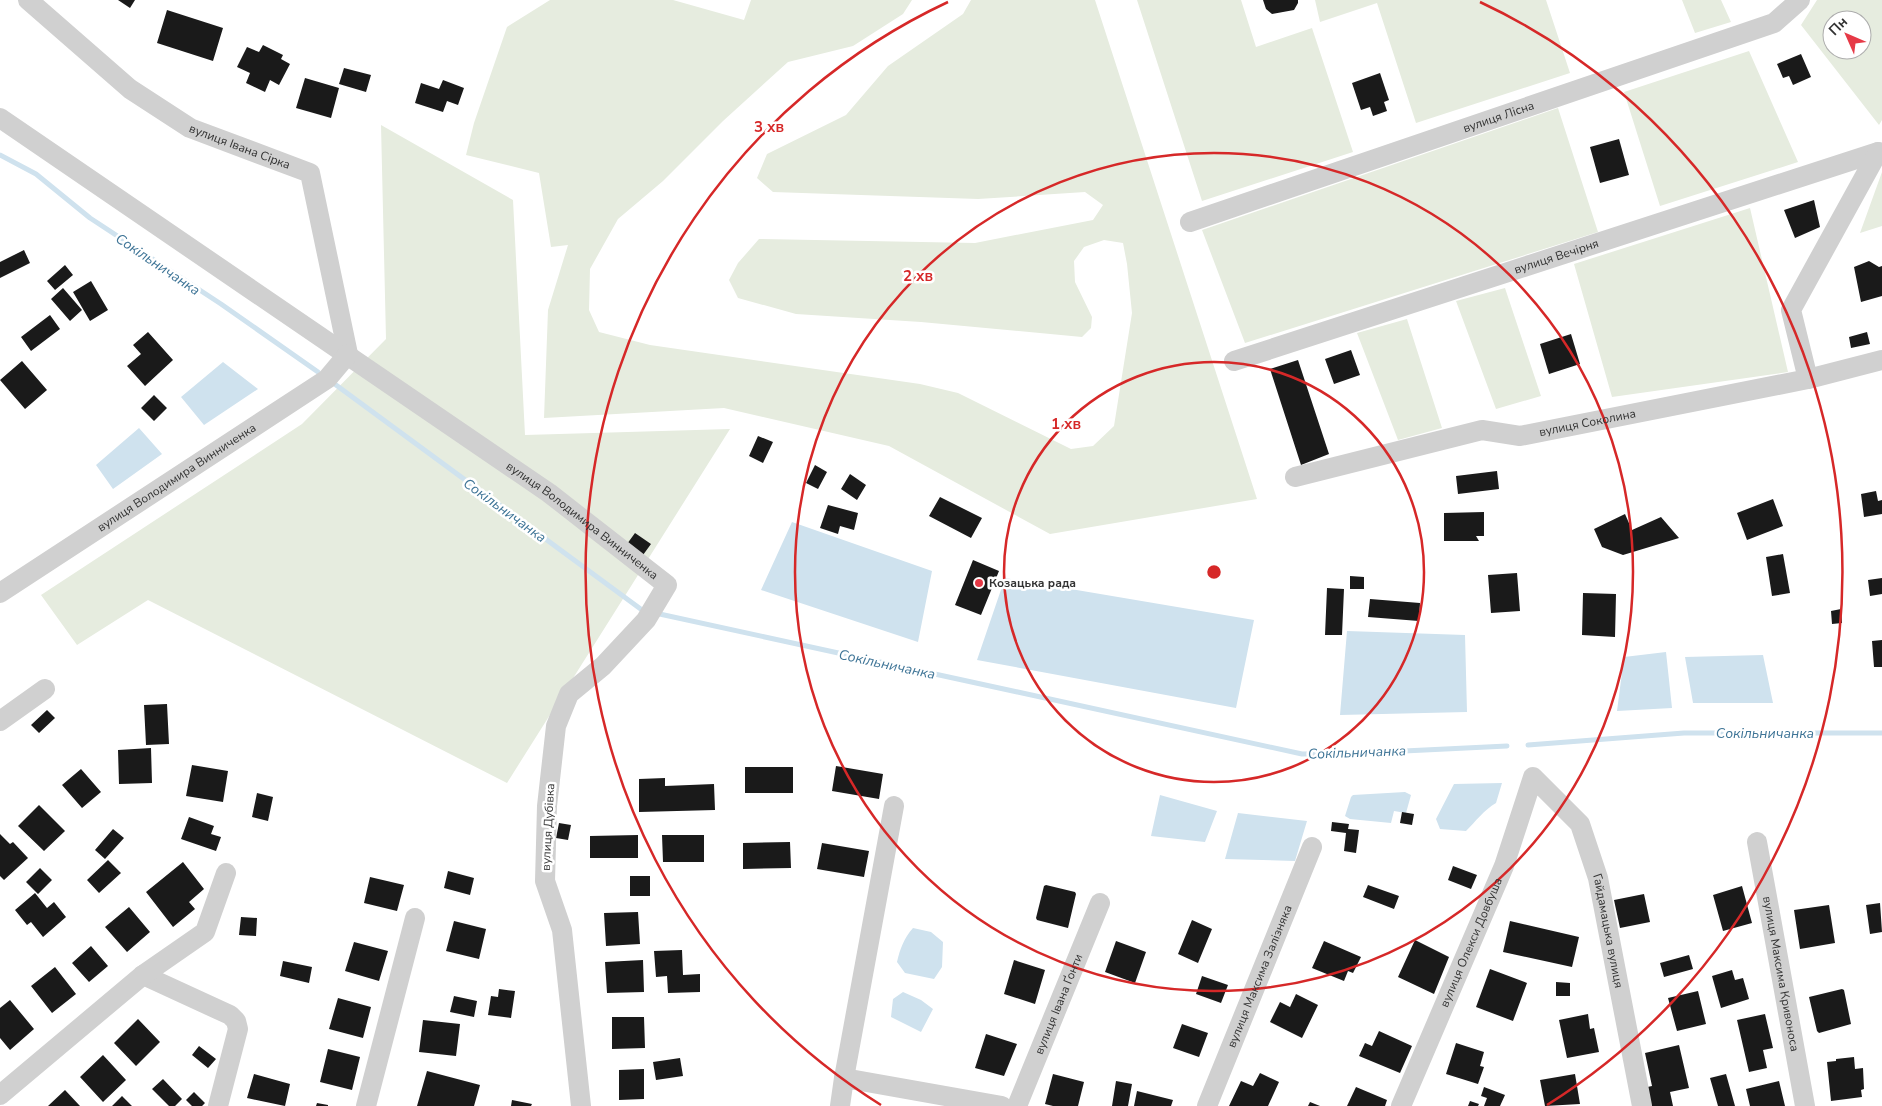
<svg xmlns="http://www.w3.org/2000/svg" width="1882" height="1106" font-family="'Nunito Sans',sans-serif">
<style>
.green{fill:#e6ecdf;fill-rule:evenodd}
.water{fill:#cfe2ee}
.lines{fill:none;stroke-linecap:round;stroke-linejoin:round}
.stream{stroke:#cfe2ee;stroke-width:5}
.building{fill:#1a1a1a}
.street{stroke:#d0d0d0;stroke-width:20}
.ring{fill:none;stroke:#d62828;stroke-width:2.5}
.poi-dot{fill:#e63946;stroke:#fff;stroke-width:2}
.labels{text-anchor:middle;stroke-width:5;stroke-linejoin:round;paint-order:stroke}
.street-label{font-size:12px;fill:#333;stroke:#fff}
.poi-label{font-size:12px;font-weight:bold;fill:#333;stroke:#fff;text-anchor:start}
.water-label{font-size:14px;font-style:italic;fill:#3f7597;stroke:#fff}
.centre{fill:#d62828;stroke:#fff;stroke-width:2.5}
.ring-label{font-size:15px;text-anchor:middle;font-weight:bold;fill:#d62828;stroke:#fff;stroke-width:5;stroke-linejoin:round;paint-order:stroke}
</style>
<rect width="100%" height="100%" fill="#fff"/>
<!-- green -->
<path class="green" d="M550 0H673L744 20 751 0H912L903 14 853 46 788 62 723 121 663 181 618 219 590 269 589 310 599 332 650 345 920 384 958 393 1071 449 1093 446 1114 426 1132 313 1127 264 1123 243 1104 240 1084 247 1074 261 1075 282 1092 317 1091 328 1082 337 921 322 796 314 738 298 729 280 738 263 759 239 975 243 1093 220 1103 205 1085 192 978 199 773 192 757 178 767 154 846 115 888 66 963 14 971 0H1095L1257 499 1050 534 889 446 724 408 544 418 548 310 568 245 551 247 539 173 466 155 474 123 507 27Z
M1137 0H1241L1256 47 1312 28 1353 152 1202 201Z
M1315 0H1546L1570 73 1416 123 1377 3 1320 22Z
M1682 0H1721L1731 22 1695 33Z
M1817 0H1882V120L1879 125 1801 25ZM1832 20H1862V50H1832Z
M1749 51 1798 162 1660 206 1624 92Z
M1558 108 1598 232 1245 343 1202 230Z
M381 125 513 200 525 435 730 429 507 783 148 600 77 645 41 595 302 424 386 339Z
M1882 172V226L1860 233Z
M1750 208 1788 372 1612 397 1574 264Z
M1505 288 1541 396 1496 409 1456 301Z
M1407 319 1442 428 1398 440 1357 333Z"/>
<!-- water -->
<path class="water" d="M223 362 258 389 204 425 181 397Z
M139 428 162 454 113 489 96 465Z
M792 522 932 571 918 642 761 590Z
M1005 578 1254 620 1236 708 977 660Z
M1347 631 1465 635 1467 712 1340 715Z
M1666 652 1672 708 1617 711 1624 657Z
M1763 655 1773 703H1693L1685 657Z
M1502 783 1496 803C1484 810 1476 821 1466 831L1440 829 1436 819 1454 784Z
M1405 792 1411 795 1406 813 1394 811 1391 823 1350 819 1345 816 1351 797 1353 795Z
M1160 795 1217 811 1205 842 1151 836Z
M1238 813 1307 821 1295 861 1225 859Z
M913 928 931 932 943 942 942 967 934 979 905 973 897 962C900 949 904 938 913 928Z
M903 992 921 1000 933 1009 921 1032 891 1017 893 999Z"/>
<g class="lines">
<!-- stream -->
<path class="stream" d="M0 155 36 174 90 218 221 304 318 372
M336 385 642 610 647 611
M655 613 1302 754 1363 753 1507 746
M1528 745 1684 733H1882"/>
</g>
<!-- building -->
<path class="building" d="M118 0H135L130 8Z
M1263 0H1298V3L1294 10 1272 14 1266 9Z
M167 10 223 28 213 61 157 43Z
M263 45 283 55 281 59 290 64 279 85 270 80 265 92 246 83 250 73 237 67 247 47 259 52Z
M1801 54 1811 77 1793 85 1789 76 1783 78 1777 64Z
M344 68 371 75 366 92 339 84Z
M1380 73 1389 100 1384 102 1387 111 1373 116 1370 107 1361 110 1352 83Z
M305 78 339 88 331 118 296 108Z
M443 80 464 88 458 105 447 101 443 112 415 103 421 83 439 89Z
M1619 139 1629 175 1600 183 1590 147Z
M1814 200 1820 227 1795 238 1784 210Z
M24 250 30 263 0 278V262Z
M1869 261 1879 267 1882 266V296L1861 302 1854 267Z
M65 265 73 275 55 290 47 281Z
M91 281 108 310 90 321 73 292Z
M63 288 82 310 70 321 51 299Z
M50 315 60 329 31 351 21 337Z
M148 332 173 360 145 386 127 366 141 354 133 345Z
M1867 332 1870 344 1851 348 1849 337Z
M1571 334 1580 364 1549 374 1540 344Z
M1351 350 1360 375 1334 384 1325 359Z
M1298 360 1329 454 1301 465 1270 369Z
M22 361 47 390 25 409 0 380Z
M154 395 167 408 154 421 141 408Z
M758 436 773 442 763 463 749 456Z
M815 465 827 472 818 489 806 483Z
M1497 471 1499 489 1458 494 1456 476Z
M850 474 866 485 857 500 841 489Z
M1876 491 1878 501 1882 500V514L1864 517 1861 494Z
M940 497 982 518 971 538 929 516Z
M1773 499 1783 526 1747 540 1737 513Z
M828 505 858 513 854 530 840 526 838 534 820 528Z
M1484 512V536H1476L1479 541H1444V513Z
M1625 514 1632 530 1661 517 1679 538 1623 555 1602 547 1594 529Z
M635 533 651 544 643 555 627 544Z
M1783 554 1790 593 1772 596 1766 557Z
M973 560 999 571 981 615 955 605Z
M1517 573 1520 611 1491 613 1488 575Z
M1350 576 1364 577V589H1350Z
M1882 578V594L1870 596 1868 580Z
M1327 588 1344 589 1342 635H1325Z
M1583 593 1616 594 1615 637 1582 635Z
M1370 599 1420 603 1419 621 1368 617Z
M1841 609 1842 623 1832 624 1831 611Z
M1882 640V667H1874L1872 641Z
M167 704 169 744 146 745 144 705Z
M47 710 55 718 39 733 31 725Z
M151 748 152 783 119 784 118 750Z
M192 765 228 771 223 802 186 796Z
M836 766 883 774 879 799 832 791Z
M745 767H793V793H745Z
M81 769 101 792 82 808 62 785Z
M665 778V786L714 784 715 810 639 812V779Z
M257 793 273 797 268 821 252 817Z
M39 805 65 831 44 851 18 826Z
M1402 812 1414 814 1412 825 1400 823Z
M189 817 214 826 211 834 221 837 216 851 181 839Z
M1332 822 1349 824 1348 829 1359 830 1356 853 1344 851 1346 833 1331 831Z
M559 823 571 825 568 840 556 838Z
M113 829 124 838 105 859 95 850Z
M0 834 10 844 13 842 28 858 4 880 0 876Z
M638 835V858H590V836Z
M662 835H704V862H663Z
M790 842 791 868 743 869V843Z
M822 843 869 851 864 877 817 869Z
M108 860 121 873 99 893 87 880Z
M183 862 204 889 189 902 195 909 173 927 146 892Z
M1453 866 1477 875 1471 889 1448 880Z
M40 868 52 880 38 894 26 882Z
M448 871 474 878 470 895 444 888Z
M630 876H650V896H630Z
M370 877 404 885 397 911 364 903Z
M1046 885 1075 892 1076 894 1068 928 1037 920 1036 918 1044 886Z
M1368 885 1399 896 1394 909 1363 897Z
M1742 886 1752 923 1723 931 1713 895Z
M35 893 47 908 54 902 66 917 43 937 31 922 27 925 15 910Z
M1644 894 1650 922 1620 928 1614 900Z
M1880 903 1882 932 1870 934 1866 905Z
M1829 905 1835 943 1800 949 1794 910Z
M129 907 150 932 127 952 105 927Z
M638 912 640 944 606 946 604 913Z
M241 917 257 918 256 936 239 935Z
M1192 920 1212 929 1198 963 1178 954Z
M454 921 486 929 479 959 446 951Z
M1510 921 1579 937 1572 967 1503 952Z
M1415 940 1449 957 1434 994 1398 977Z
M1116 941 1146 952 1135 983 1105 972Z
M1324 941 1361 957 1353 973 1348 971 1344 981 1312 968Z
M354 942 388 951 379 981 345 971Z
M91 946 108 966 89 982 72 963Z
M682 950 683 975 700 974V992L668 993 667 976 656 977 654 951Z
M1689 955 1693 969 1664 977 1660 963Z
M643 960 644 992 607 993 605 962Z
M1014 960 1045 970 1035 1004 1004 994Z
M283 961 312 967 309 983 280 976Z
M55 967 76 994 52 1013 31 986Z
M1490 969 1527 983 1513 1021 1476 1007Z
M1732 970 1735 980 1743 978 1749 999 1721 1008 1712 976Z
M1202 976 1228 985 1221 1003 1196 994Z
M1556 982 1570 983V996H1556Z
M499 989 515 991 511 1018 488 1015 491 996 498 997Z
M1842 989 1844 990 1851 1024 1819 1033 1817 1031 1809 997Z
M1698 991 1706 1024 1677 1031 1668 998Z
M1296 994 1318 1005 1302 1038 1270 1022 1280 1002 1290 1007Z
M454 996 477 1001 474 1017 450 1012Z
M338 998 371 1007 363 1038 329 1029Z
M10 1000 34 1029 10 1050 0 1038V1008Z
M1588 1014 1590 1029 1594 1028 1599 1052 1567 1058 1559 1020Z
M1765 1014 1773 1048 1763 1050 1767 1068 1749 1072 1737 1020Z
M612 1017H644L645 1048 612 1049Z
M138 1019 160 1042 136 1066 114 1043Z
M423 1020 460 1024 456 1056 419 1052Z
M1182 1024 1208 1033 1199 1057 1173 1048Z
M1379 1031 1412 1046 1400 1073 1359 1056 1365 1043 1372 1046Z
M986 1034 1017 1044 1004 1076 975 1068Z
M1456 1043 1484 1052 1480 1066 1484 1067 1478 1084 1446 1074Z
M1679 1045 1689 1088 1670 1092 1673 1106H1642L1638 1089 1652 1086 1645 1053Z
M199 1046 216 1059 208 1068 192 1055Z
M328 1049 360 1057 352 1090 320 1082Z
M103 1055 126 1080 103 1102 80 1077Z
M1854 1057 1855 1069 1863 1068 1864 1089 1861 1090 1862 1097 1831 1101 1827 1062 1836 1061V1059Z
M680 1058 683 1076 656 1080 653 1062Z
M644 1069V1099L619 1100V1070Z
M427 1071 480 1085 474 1106H417Z
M1260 1073 1279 1082 1268 1106H1229L1241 1081 1253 1086Z
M254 1074 290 1084 285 1106 247 1098Z
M1053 1074 1084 1082 1078 1106H1053L1045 1104Z
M1575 1074 1580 1104 1545 1106 1540 1080Z
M1726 1074 1735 1106H1718L1710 1078Z
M163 1079 182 1099 175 1106H169L152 1089Z
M1116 1081 1132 1084 1128 1106H1112Z
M1779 1081 1785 1106H1750L1746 1089Z
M1356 1087 1387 1100 1385 1106H1347Z
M1484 1087 1505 1095 1500 1106H1484L1487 1098 1481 1096Z
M65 1090 80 1106H48Z
M1137 1091 1173 1100 1171 1106H1134Z
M194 1092 205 1103 202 1106H192L186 1100Z
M122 1096 132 1106H112Z
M512 1100 532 1104 531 1106H511Z
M1470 1101 1479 1104 1478 1106H1468Z
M1310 1102 1320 1106H1308Z
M317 1103 328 1105V1106H316Z"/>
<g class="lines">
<!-- street -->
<g class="street">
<path id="s1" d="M28 0 130 89 190 128 310 173 348 354"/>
<path id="s2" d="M0 118 549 493 667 585 646 620 603 666 569 694 556 726 547 806 545 881 562 930 581 1106"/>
<path id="s3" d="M1190 222 1774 23 1800 0"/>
<path id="s4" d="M1234 361 1878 152"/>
<path d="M1808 379 1791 310 1878 152"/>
<path id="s5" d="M1295 477 1482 430 1520 436 1808 379 1882 360"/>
<path id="s6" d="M0 593 327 379 348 354"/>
<path d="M0 721 45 689"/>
<path id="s7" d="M1757 842 1805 1106"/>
<path d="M143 975 230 1015 236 1021 238 1029 218 1106"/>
<path d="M844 1078 894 806"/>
<path d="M0 1095 143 975 205 932 226 873"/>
<path d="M366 1106 415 918"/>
<path d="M840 1106 844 1078 1002 1106"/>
<path id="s8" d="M1017 1106 1100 903"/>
<path id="s9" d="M1207 1106 1312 847"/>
<path id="s10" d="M1401 1106 1504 866 1533 777 1580 824 1598 878 1642 1106"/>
</g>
</g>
<!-- distance rings -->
<g class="ring">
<circle cx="1214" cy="572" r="210"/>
<circle cx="1214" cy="572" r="419"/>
<path d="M881 1105A629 629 0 0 1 948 2M1480 2A629 629 0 0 1 1547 1105"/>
</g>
<!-- markers -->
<circle class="poi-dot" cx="979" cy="583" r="5"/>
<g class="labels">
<!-- street labels -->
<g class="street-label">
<text dy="4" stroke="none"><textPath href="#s3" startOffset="326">вулиця Лісна</textPath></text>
<text dy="4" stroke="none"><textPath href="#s1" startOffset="260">вулиця Івана Сірка</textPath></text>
<text dy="4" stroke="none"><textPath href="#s4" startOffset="339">вулиця Вечірня</textPath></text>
<text dy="4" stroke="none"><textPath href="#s5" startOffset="300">вулиця Соколина</textPath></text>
<text dy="4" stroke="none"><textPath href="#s6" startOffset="211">вулиця Володимира Винниченка</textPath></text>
<text dy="4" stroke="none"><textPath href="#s2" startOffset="708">вулиця Володимира Винниченка</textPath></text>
<text transform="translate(548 827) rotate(-87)" y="4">вулиця Дубівка</text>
<text dy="4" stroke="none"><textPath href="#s10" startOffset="532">Гайдамацька вулиця</textPath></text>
<text dy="4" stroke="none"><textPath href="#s10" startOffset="178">вулиця Олекси Довбуша</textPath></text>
<text dy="4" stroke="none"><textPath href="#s7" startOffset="134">вулиця Максима Кривоноса</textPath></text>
<text dy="4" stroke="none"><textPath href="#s9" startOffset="140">вулиця Максима Залізняка</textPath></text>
<text dy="4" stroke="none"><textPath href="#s8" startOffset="110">вулиця Івана Ґонти</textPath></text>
</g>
<!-- poi labels -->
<g class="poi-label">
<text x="989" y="587">Козацька рада</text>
</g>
<!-- water labels -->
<g class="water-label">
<text transform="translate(158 264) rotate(34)" y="5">Сокільничанка</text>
<text transform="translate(505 510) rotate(36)" y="5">Сокільничанка</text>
<text transform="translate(887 664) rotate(12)" y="5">Сокільничанка</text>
<text x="1765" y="738">Сокільничанка</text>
<text transform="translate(1357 752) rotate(-2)" y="5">Сокільничанка</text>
</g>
</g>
<circle cx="1214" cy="572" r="8" class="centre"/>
<g class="ring-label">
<text x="769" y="132">3 хв</text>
<text x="918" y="281">2 хв</text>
<text x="1066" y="429">1 хв</text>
</g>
<!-- north arrow -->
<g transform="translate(1847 35) rotate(315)"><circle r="24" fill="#ffffff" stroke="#adadad"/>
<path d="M0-4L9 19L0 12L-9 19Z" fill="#e63946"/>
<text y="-8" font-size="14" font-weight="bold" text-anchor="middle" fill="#333333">Пн</text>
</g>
</svg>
